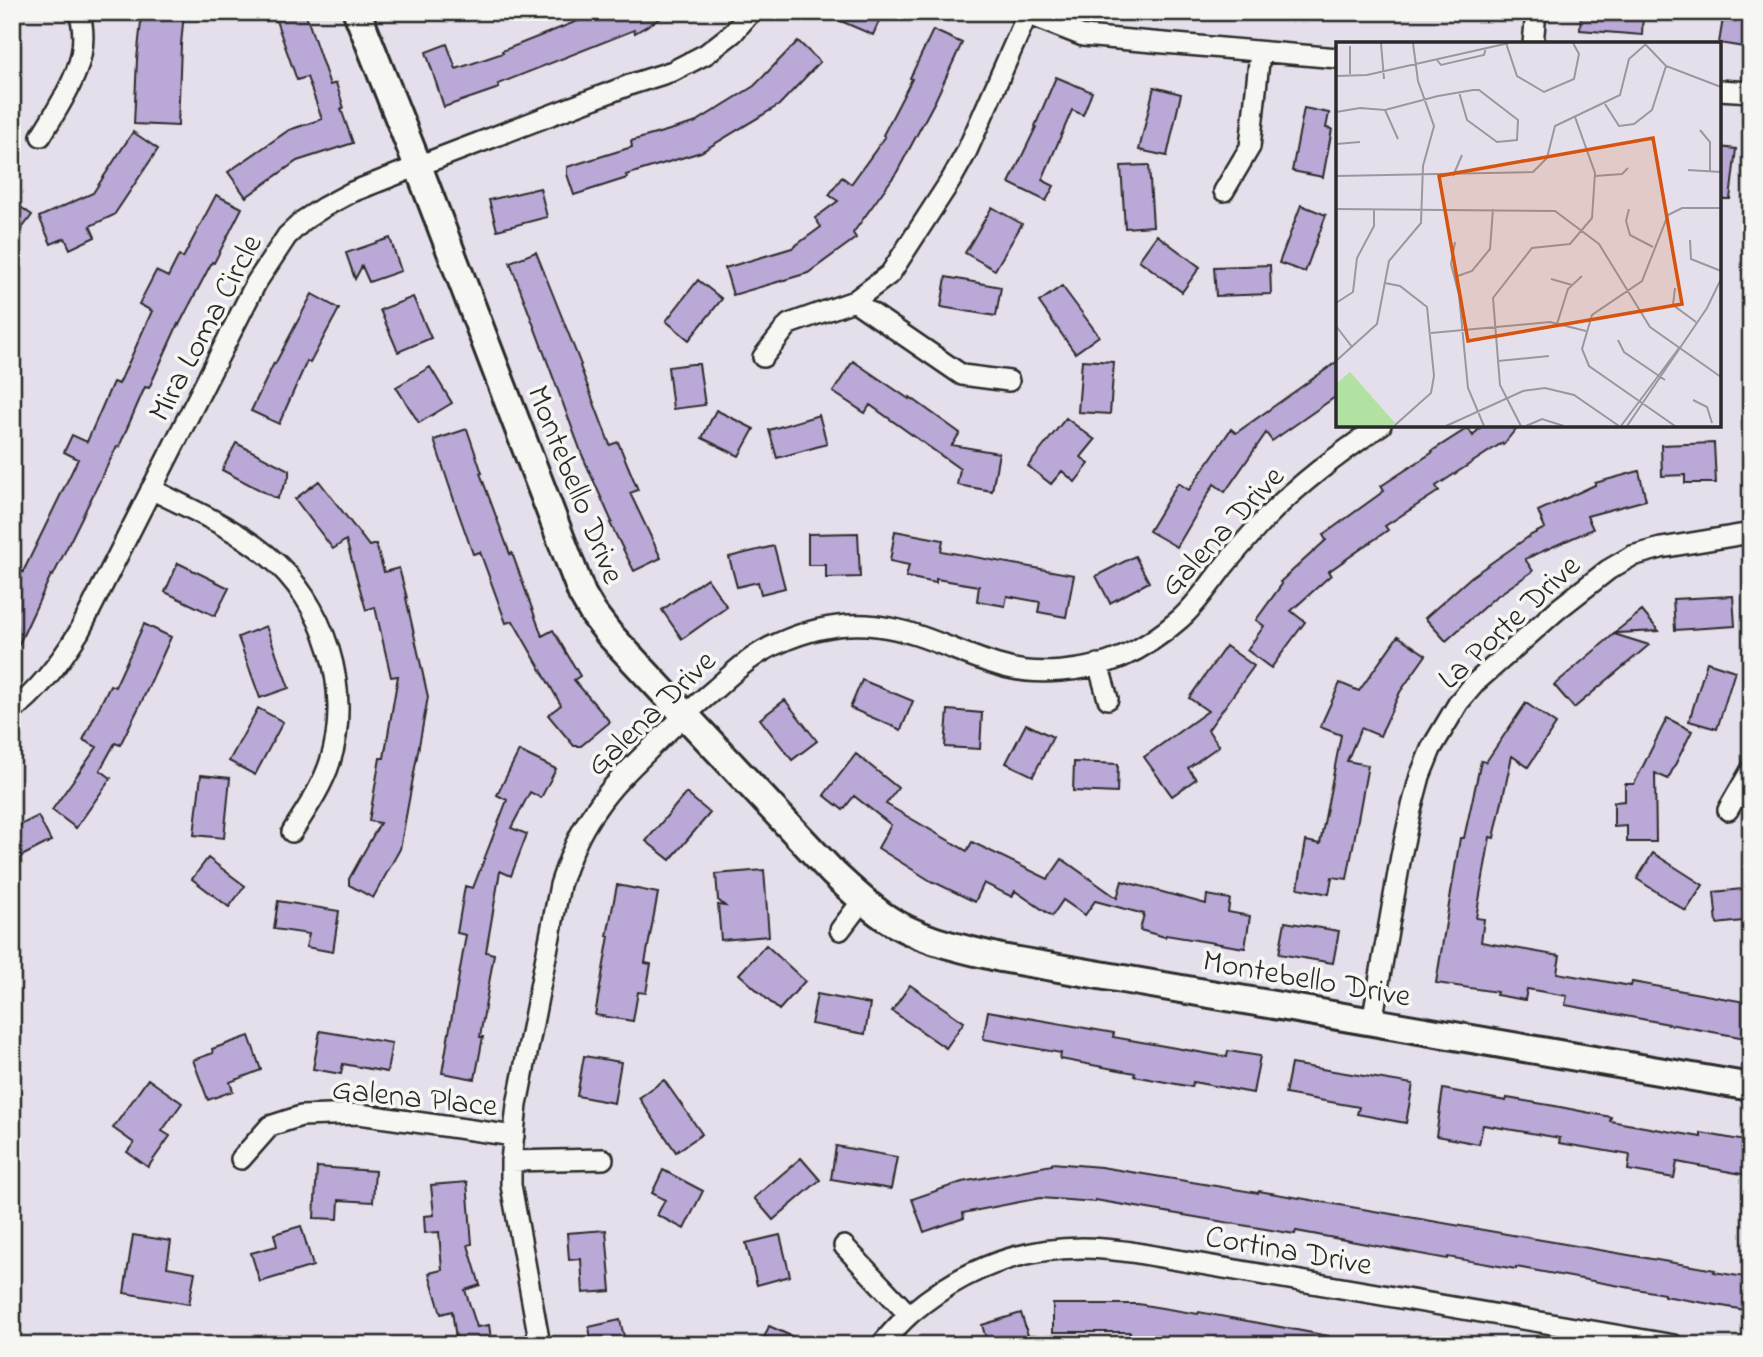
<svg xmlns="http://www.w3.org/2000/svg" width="1763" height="1357" font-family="'Indie Flower',sans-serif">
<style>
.building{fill:#baa8d7;stroke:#2b2b2b;stroke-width:2}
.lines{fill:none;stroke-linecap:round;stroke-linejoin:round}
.street-casing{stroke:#2b2b2b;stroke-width:24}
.secondary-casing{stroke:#2b2b2b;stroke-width:32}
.street{stroke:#f6f6f2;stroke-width:19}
.secondary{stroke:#f6f6f2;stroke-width:26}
.labels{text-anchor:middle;stroke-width:7;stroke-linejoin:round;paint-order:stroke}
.street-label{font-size:32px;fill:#2b2b2b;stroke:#f6f6f2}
.inset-road{fill:none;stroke:#9a979e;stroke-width:2}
.view{fill:#d5540f;fill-opacity:0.15;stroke:#d5540f;stroke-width:3.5}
.inset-edge{fill:none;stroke:#2b2b2b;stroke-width:3.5}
</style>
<rect width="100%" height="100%" fill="#e4dfea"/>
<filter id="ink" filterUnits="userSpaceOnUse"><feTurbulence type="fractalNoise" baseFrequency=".0143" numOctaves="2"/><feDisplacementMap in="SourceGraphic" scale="14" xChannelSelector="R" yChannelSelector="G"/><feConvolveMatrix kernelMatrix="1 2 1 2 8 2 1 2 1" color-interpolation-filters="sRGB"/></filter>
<g filter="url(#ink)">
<!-- building -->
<path class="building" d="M142 12H184L181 45 178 126 134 124 137 59Z
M273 12H305L330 85 336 83 344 108 341 109 353 143 297 161 246 197 228 172 289 130 322 119 307 77 297 80Z
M600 12H671L635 33 634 30 498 84 499 88 444 107 426 52 447 44 456 69 503 53 502 51Z
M820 12H883L873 35Z
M1581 12H1643L1642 35 1580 30Z
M1724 12H1750L1744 47 1719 43Z
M933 30 962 43 935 101 897 172 853 233 856 238 808 273 733 295 725 268 792 248 821 227 815 218 838 201 829 195 842 177 851 184 885 137 883 135 912 79 910 78Z
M798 41 820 62 779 105 701 152 626 175 627 178 574 195 567 174V167L632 147 631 141 694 123 754 86Z
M1056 77 1092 92 1083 115 1072 110 1042 180 1054 186 1046 201 1009 183 1036 127 1035 126Z
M1154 87 1181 94 1167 156 1139 150Z
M1304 108 1329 113 1326 128 1332 129 1323 177 1292 171Z
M133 132 158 149 114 215 90 226 95 237 70 249 65 238 51 244 39 217 93 193Z
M1719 147 1736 149 1730 199H1719Z
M1149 165 1153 226 1125 228 1121 166Z
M540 188 547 217 497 230 489 200Z
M216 195 242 208 214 263 212 262 179 325 178 324 149 388 145 387 119 447 117 446 53 576 51 575 12 659V587L20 570 23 572 78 459 64 452 72 435 87 442 113 382 119 384 152 311 139 304 156 271 168 277 179 255 183 258Z
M12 201 32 215 12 242Z
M1301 205 1326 215 1305 272 1279 263Z
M992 207 1022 224 995 270 965 253Z
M1157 235 1200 267 1182 292 1139 260Z
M390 238 401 271 369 282 362 266 355 279 346 253Z
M536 252 581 365 580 366 610 445 618 442 638 490 630 493 661 558 634 571 610 523 612 522 583 457 510 262Z
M1270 265 1271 294 1216 296 1214 267Z
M946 277 1001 287 996 316 941 307Z
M698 280 722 299 689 340 666 321Z
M1062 286 1099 336 1075 353 1039 302Z
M312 294 339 309 310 363 307 361 279 424 251 411 274 363 275 364Z
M413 297 431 338 398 352 380 310Z
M1082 360 1114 362 1110 414 1078 412Z
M853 361 909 399 910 397 960 433 952 445 999 453 992 491 957 485 960 469 870 405 865 413 833 392Z
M1338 361V395L1272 441 1266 433 1225 492 1214 484 1177 547 1149 531 1178 483 1189 490 1231 429 1236 433Z
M692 364H699L705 405 673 409 668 367Z
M430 367 452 403 419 423 396 387Z
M716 410 754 429 739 456 702 438Z
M819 415 827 444 777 458 769 430Z
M1066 418 1095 440 1081 457 1089 464 1075 482 1062 471 1051 484 1028 466Z
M1482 425H1519L1503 445 1502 443 1436 486 1439 491 1385 526 1388 530 1328 572 1331 575 1291 611 1305 622 1271 668 1247 650 1264 626 1256 620 1282 584 1280 582 1326 540 1323 535 1384 491 1381 486 1433 452 1432 451 1468 428 1473 436Z
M467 429 482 473H480L510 554 512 553 542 636 553 630 580 676 574 680 610 722 581 746H574L548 715 561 705 513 621 506 623 480 552 473 554 456 506 434 440Z
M236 443 289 470V477L277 499 222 470Z
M1714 443 1716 483H1685V475L1662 476 1661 445Z
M1639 471 1646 500 1587 516 1593 529 1525 559 1533 571 1494 598 1446 641 1425 618 1471 577 1531 535 1545 528 1538 511 1595 485V483Z
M319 481 369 546 376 544 384 572 399 568 407 598H406L428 697 400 849 373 898 349 885V879L380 823 369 821 380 758H384L398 676 391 677 375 607 366 610 346 540 333 549 295 499Z
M895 531 943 540 941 551 1074 575 1066 617 1038 612 1040 602 1007 596 1005 606 977 601 979 586 936 579V583L906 577 909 565 890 561Z
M858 533 860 577 826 578V565H808V534Z
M774 546 785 588 761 594 758 582 737 587 729 557Z
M1135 556 1149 582 1110 603 1096 576Z
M178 563 229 588 215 616 165 592Z
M707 578 727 607 682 639 662 610Z
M1733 596 1735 626 1675 630 1673 599Z
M1642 611 1659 631 1614 633Z
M144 624 171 637 142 701 120 745 115 743 100 770 111 778 76 828 52 810 97 747 83 740 110 685 115 687Z
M266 626 289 688 260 698 238 637Z
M1614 634 1649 645 1574 708 1554 685Z
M1398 636 1426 655 1400 692 1380 736 1361 728 1347 761 1368 765 1347 879 1332 877 1329 894 1298 888 1306 841 1320 844 1341 735 1320 727 1340 683 1359 691Z
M1226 646 1254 666 1208 730 1219 746 1188 768 1196 779 1172 796 1144 757 1208 711 1189 698Z
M1707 662 1735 671 1717 729 1689 721Z
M862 680 913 701 901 730 850 708Z
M785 700 817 741 792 760 760 719Z
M1526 703 1556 724 1528 767 1512 756 1494 838 1490 837 1476 918 1484 919 1481 942 1560 956 1557 973 1631 986 1632 982 1751 1003V1039L1565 1005 1567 996 1527 989 1525 1000 1496 995 1497 992 1436 983 1460 838H1464L1481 761 1486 762Z
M258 708 283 722 255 775 229 761Z
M948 710 982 713 980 749 945 747Z
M1667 718 1692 731 1668 779 1655 773 1656 842H1627V826L1614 827V802L1625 801V784H1634Z
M1026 724 1053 737 1033 776 1006 763Z
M519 751 556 769 541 798 530 792 511 828 527 834 511 876 500 871 486 952 494 954 480 1037H483L475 1079 442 1073 466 935 457 933 465 886 473 888 507 800 497 795Z
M856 754 898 788 886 804 967 851 972 842 1048 879 1062 859 1117 898 1122 881 1206 904 1207 895 1230 899 1228 912 1250 916 1245 948 1166 935 1165 937 1140 930 1144 914 1095 901 1085 915 1063 900 1052 916 1015 891 1012 897 984 883 975 902 934 882V883L878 848 891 825 854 796 843 810 824 795Z
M1074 762 1118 764 1117 793 1073 791Z
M201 775 230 778 224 838 194 835Z
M686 793 710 813 670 860 646 841Z
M38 816 51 841 12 861V829Z
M1653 853 1703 885 1686 911 1637 879Z
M208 858 245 886 229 907 192 879Z
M764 870 769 936 721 940 718 905 725 906 718 900 716 874Z
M617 885 658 893 645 963 651 964 646 993 638 992 633 1021 595 1015 609 936H607Z
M1751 888V920L1717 924 1714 892Z
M278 901 339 911 333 952 306 947 309 934 274 929Z
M1285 922 1339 931 1333 963 1279 954Z
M766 945 805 981 779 1010 739 974Z
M910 985 964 1022 946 1048 892 1011Z
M817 994 870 1004 865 1034 811 1024Z
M988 1011 1114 1033 1113 1037 1227 1057 1228 1051 1260 1056 1253 1093 1193 1082 1192 1087 1134 1076 1135 1073 1060 1059 1061 1053 983 1039Z
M320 1031 392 1043 387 1072 343 1064 341 1074 313 1069Z
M249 1036 261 1070 230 1082 233 1091 208 1100 193 1060 213 1053 212 1049Z
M584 1056 621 1062 614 1103 577 1096Z
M1291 1064 1413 1084 1406 1123 1357 1114 1359 1107 1285 1094Z
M148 1079 182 1103 162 1131 170 1136 148 1167 127 1152 134 1143 113 1128Z
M664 1080 702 1134 676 1152 639 1098Z
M1443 1089 1506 1101 1507 1098 1555 1106 1611 1117 1610 1121 1701 1137V1133L1751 1142V1153L1747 1175 1677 1162 1674 1178 1628 1170 1630 1155 1559 1143 1560 1138 1483 1125 1479 1144 1436 1136Z
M836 1146 897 1157 891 1189 831 1179Z
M801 1158 820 1180 773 1220 754 1198Z
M1052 1163 1101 1167 1258 1193 1259 1191 1715 1270 1714 1272 1751 1278V1311L1664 1296V1294L1516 1267V1269L1448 1257 1447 1259 1296 1231 1295 1234 1095 1200V1202L1040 1198 963 1213 964 1218 924 1232 912 1199 962 1182 1052 1165Z
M317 1167 375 1171 373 1202 339 1200 338 1219 314 1218Z
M663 1170 703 1191 684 1229 657 1215 665 1200 652 1193Z
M467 1182 472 1244 468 1245 480 1285 465 1290 477 1327 489 1325 492 1345H457L452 1311 441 1314 429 1273 442 1270 439 1232 425 1233 424 1216 434 1215 431 1185Z
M301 1226 313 1266 260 1282 251 1253 277 1246 274 1234Z
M606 1230 611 1291 583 1293 581 1259 569 1260 567 1233Z
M133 1235 171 1241 167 1267 195 1272 189 1304 124 1293Z
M780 1235 790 1276 757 1285 746 1243Z
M1053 1304H1138L1198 1314 1199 1312 1329 1336 1328 1345H1207L1171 1338 1170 1343 1129 1336 1130 1332H1053Z
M1021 1313 1031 1345H988L982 1325Z
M620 1320 626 1345H592L589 1327Z
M769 1326 811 1345H761Z"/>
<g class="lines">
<defs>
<path id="street" d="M1022 12 1083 36 1338 58
M1533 44 1536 12
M1719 90 1751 92
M41 136C63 99 94 58 79 12
M1224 191 1250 147 1260 52
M854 301 962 375 1009 381
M763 357 789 324 854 301 890 274 951 180 966 153 1027 15
M151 489C190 509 233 527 267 555 325 601 353 691 330 762 322 787 306 810 292 832
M1098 664 1108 699
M12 711C40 690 61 661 79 632L256 283 287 236 304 220 324 207 352 192 436 159 632 84 673 71 706 54 733 33 751 12
M1728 810 1751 770
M840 930 862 901
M1372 1022 1401 856 1411 810 1420 776 1431 749 1459 702 1476 682 1557 610 1608 570 1632 556 1661 548 1751 533
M241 1159 270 1126 301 1116 359 1114 514 1136
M511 1161 603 1159
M844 1246 909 1315
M540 1345 511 1185V1161L517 1105 560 885C569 858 579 832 596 809 614 782 638 761 660 739 678 721 696 705 715 689 735 671 754 653 779 643 810 629 844 622 877 626 920 631 957 653 998 665 1034 677 1087 672 1122 657 1143 648 1163 634 1180 619 1197 604 1210 584 1224 566 1236 551 1249 537 1262 522 1297 485 1339 454 1381 425
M881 1345C890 1334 900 1323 910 1314 960 1271 1017 1248 1083 1248 1099 1248 1115 1250 1131 1252L1674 1345"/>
<path id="secondary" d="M357 12 418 166 582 594 593 613 609 634 833 873C849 888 865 903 883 916 918 940 960 948 1001 958L1751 1087"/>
</defs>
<!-- street casing -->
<use href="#street" class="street-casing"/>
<!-- secondary casing -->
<use href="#secondary" class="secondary-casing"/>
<!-- street -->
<use href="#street" class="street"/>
<!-- secondary -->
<use href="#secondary" class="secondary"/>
</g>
</g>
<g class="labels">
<!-- street labels -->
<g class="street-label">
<text transform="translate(204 327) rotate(-62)" y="11">Mira Loma Circle</text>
<text transform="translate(577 484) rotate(68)" y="11">Montebello Drive</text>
<text transform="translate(1221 530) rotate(-47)" y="11">Galena Drive</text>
<text transform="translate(1508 621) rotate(-43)" y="11">La Porte Drive</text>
<text transform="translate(650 712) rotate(-44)" y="11">Galena Drive</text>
<text transform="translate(1307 977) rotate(10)" y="11">Montebello Drive</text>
<text transform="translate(415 1096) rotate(6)" y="11">Galena Place</text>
<text transform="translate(1289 1249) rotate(10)" y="11">Cortina Drive</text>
</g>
</g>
<!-- overview -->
<g transform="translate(1336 42)">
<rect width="385" height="385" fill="#e4dfea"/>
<path d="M14 330 59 381 55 384H0V342Z" fill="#b2e2a2"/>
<path d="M27 361 45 382V384H15L16 373Z" fill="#b2e2a2"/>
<path class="inset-road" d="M45 1 48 37M170 1 181 34 208 50 238 37 243 12 237 1M310 3 330 24 385 45M101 18 105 23 148 13 150 6M14 32V4M0 34 31 33 173 1M269 62 283 84 298 82 316 68 330 24M49 68 62 97M0 70 24 66 49 68 102 54 137 48H143L182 78 181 98 161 100 131 78 123 50M364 88 374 100V130M0 102 24 100M352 128 385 130M0 134 197 130 211 116 219 84 284 53 293 17 310 2M117 134 126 113M259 134 286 132 292 126M0 167 219 169 263 202 314 285 385 335M293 167 290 179 294 193 317 205M354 198 355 217 385 229M119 200 115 222 123 253 132 346 148 384M119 235 136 229 154 207 157 167M215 237 236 243M49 241 64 244 91 265 98 334 95 351 58 384M339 246 337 263 360 280M0 261 17 250 21 216 38 184V167M221 282 232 247 246 234M0 284 16 305M95 291 214 280 250 289M282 298 288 310 329 338M0 319 41 282 53 219 85 181 87 124 98 84 82 39 77 1M162 319 213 314M357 358 371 365 376 381M110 384 187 349 209 346 238 353 283 384M185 384 164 343 157 256 196 206 234 202 256 176 259 131 239 75M190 384 206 377 228 384M285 384 343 306M291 384 371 266 385 237M339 384 253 324 246 307 256 273 306 239 332 173 346 166H385"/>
<path class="view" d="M317 96 346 262 132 299 103 134Z"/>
<rect width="385" height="385" class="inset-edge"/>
</g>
<!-- margin -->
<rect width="1763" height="1357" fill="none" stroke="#f6f6f2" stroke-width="42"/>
<rect x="21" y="21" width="1721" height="1315" fill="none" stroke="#2b2b2b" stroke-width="2.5" filter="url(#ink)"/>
</svg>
